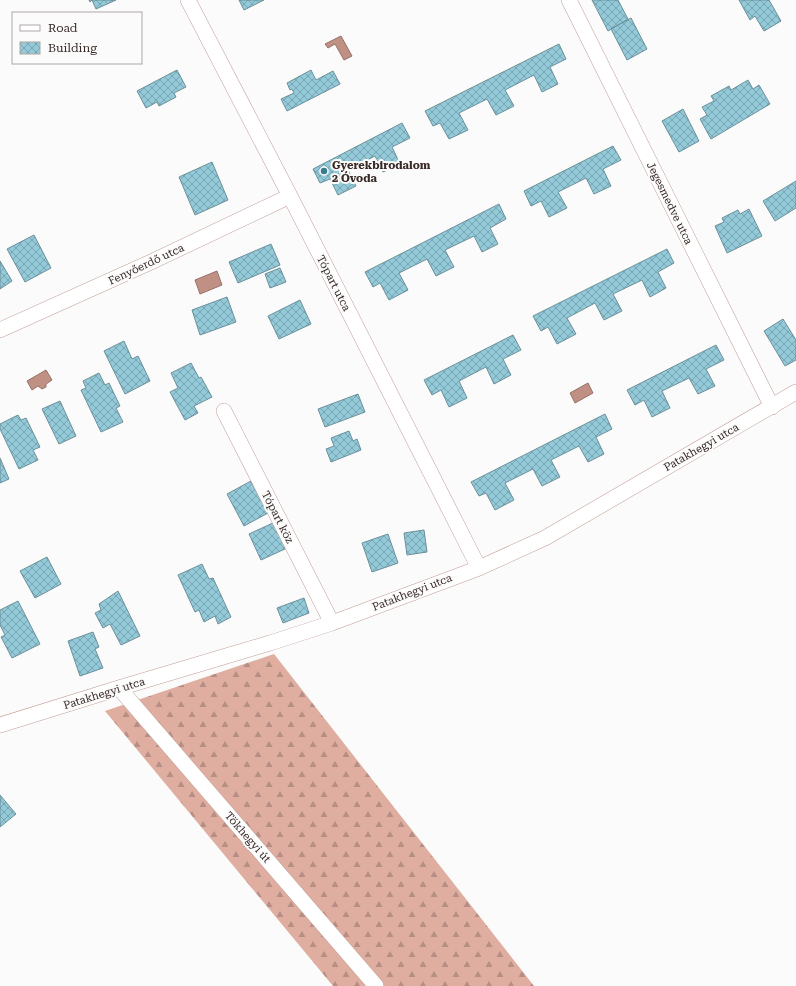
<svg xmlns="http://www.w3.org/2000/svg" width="796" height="986" font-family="'Roboto Serif',serif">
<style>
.forest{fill:url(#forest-firs)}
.water{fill:#c09084;stroke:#977168}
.building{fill:url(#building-cross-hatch);stroke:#6b909a}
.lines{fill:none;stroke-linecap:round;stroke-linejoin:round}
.street-casing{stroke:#c29f96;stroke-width:16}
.street{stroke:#fff;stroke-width:15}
.poi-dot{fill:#397c8d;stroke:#fbfbfb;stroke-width:1.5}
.labels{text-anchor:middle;stroke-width:4;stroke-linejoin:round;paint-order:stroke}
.poi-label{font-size:11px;font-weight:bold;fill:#372926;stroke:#fbfbfb;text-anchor:start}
.street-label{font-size:11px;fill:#372926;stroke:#fbfbfb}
</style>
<defs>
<pattern id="forest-firs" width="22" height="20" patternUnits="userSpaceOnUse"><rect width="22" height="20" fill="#dfaea1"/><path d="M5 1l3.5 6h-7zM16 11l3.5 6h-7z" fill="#b68e83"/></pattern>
<pattern id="building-cross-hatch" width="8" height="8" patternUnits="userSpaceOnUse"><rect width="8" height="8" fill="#93cad9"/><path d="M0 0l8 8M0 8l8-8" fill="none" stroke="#79a4b0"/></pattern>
</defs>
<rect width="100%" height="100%" fill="#fbfbfb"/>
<!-- forest -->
<path class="forest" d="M274 654 534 986H333L105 711Z"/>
<!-- water -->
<path class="water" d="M341 36 352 56 344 60 335 44 328 48 325 44Z
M217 271 222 285 200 294 195 280Z
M46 370 52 380 46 384V387L42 389 38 386 32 390 27 381Z
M588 383 593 393 575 403 570 393Z"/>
<!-- building -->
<path class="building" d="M89 0H116L96 9 92 0 90 2Z
M239 0H264L244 10Z
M592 0H618L628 19 608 31Z
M739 0H769L781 21 764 31 755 16 750 20Z
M631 18 647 49 627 60 611 29Z
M559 44 566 59 550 67 558 84 542 92 534 75 505 90 514 106 496 115 487 99 459 113 468 130 449 139 440 123 433 126 425 111Z
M177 70 186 87 174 93 176 97 159 106 157 102 146 108 137 91Z
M311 70 316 80 333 71 340 84 287 111 281 99 294 93 292 89 290 90 287 83Z
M748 80 753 89 759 85 770 104 711 139 700 119 707 115 702 107 714 101 711 96 729 86 731 90Z
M683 109 699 141 679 152 662 121Z
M402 123 410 138 392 147 400 164 383 172 375 156 348 170 356 186 338 195 330 179 320 183 313 169Z
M613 146 621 160 603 169 611 186 594 194 586 178 558 192 567 208 549 217 541 201 531 206 524 191Z
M212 162 228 200 195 215 179 177Z
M796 181V208L775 221 763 201Z
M499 204 506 219 490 228 498 244 482 252 474 236 445 250 454 267 436 276 427 259 399 273 408 290 389 300 380 283 373 287 365 272Z
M749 209 762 236 727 253 715 226 724 222 722 218 738 210 740 214Z
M34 235 51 268 25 282 7 249Z
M271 244 280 265 238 283 229 262Z
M667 249 674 263 658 272 666 288 650 297 642 280 613 294 622 311 604 320 595 303 567 318 576 334 557 344 548 327 541 331 533 316Z
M0 261 12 281 0 289Z
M280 268 286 282 270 288 265 274Z
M227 297 236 322 200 335 192 310Z
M300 300 311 324 279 339 268 316Z
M783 319 796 340V360L785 366 764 331Z
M513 335 521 350 503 359 511 375 494 384 486 367 459 381 467 398 449 407 441 390 432 395 424 380Z
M124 341 132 359 138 356 150 381 125 394 104 351Z
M716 345 724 360 706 369 715 386 698 394 689 378 662 391 670 408 652 417 644 400 635 405 627 390Z
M191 363 199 378 201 377 212 397 194 406 198 413 185 420 170 392 178 388 171 373Z
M99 373 105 385 109 383 120 406 116 408 123 422 101 432 81 390 86 388 83 381Z
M358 394 365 412 325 427 318 409Z
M60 401 76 436 59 444 42 409Z
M605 414 612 429 596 437 604 454 588 462 579 446 551 460 560 477 542 486 533 469 505 483 514 500 495 510 486 493 479 496 471 482Z
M18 415 21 420 26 418 40 447 33 450 38 460 19 469 0 429V424Z
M349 431 353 441 357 439 361 450 331 462 326 449 334 446 331 438Z
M0 458 9 479 0 483Z
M251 481 268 513 244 526 227 494Z
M275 522 287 548 261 560 249 534Z
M424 530 427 552 407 555 404 533Z
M388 534 398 563 372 572 362 543Z
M47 557 61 584 35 598 20 571Z
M202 564 209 579 213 578 231 617 218 624 215 616 204 622 199 610 195 612 178 575Z
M118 591 140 636 121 645 110 624 103 628 95 613 101 610 99 604Z
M304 598 309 613 283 623 277 608Z
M18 601 40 644 12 658 1 637 5 635 0 625V610Z
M93 632 99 647 95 649 103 668 80 676 68 641Z
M0 795 16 814 0 827Z"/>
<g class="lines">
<defs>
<path id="street" d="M188 0 290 196 479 568
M569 0 772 407
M0 330 151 262 290 196
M224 411 332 623
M119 688 376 986
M0 725 119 688 270 643 332 623 479 568 545 538 796 392"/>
</defs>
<!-- street casing -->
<use href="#street" class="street-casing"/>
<!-- street -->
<use href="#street" class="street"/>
</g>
<!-- markers -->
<circle class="poi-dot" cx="324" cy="171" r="4"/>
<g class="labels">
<!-- poi labels -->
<g class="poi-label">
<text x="332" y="169">Gyerekbirodalom<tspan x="332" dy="13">2 Óvoda</tspan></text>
</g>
<!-- street labels -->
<g class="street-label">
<text transform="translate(670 203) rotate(64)" y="4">Jegesmedve utca</text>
<text transform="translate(146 264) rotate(-25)" y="4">Fenyőerdő utca</text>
<text transform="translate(334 283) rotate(63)" y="4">Tópart utca</text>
<text transform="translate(701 447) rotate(-30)" y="4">Patakhegyi utca</text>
<text transform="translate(278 517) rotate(63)" y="4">Tópart köz</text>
<text transform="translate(412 592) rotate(-21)" y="4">Patakhegyi utca</text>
<text transform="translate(104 693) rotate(-17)" y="4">Patakhegyi utca</text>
<text transform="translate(248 837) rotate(49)" y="4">Tökhegyi út</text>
</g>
</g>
<!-- legend -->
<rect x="12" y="12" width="130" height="52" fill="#fbfbfb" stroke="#ada7a6"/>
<rect x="20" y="25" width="20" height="6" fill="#ffffff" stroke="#ada7a6"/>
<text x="48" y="32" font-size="12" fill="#372926">Road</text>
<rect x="20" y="42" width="20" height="12" fill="url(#building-cross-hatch)" stroke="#ada7a6"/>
<text x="48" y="52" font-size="12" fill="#372926">Building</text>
</svg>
